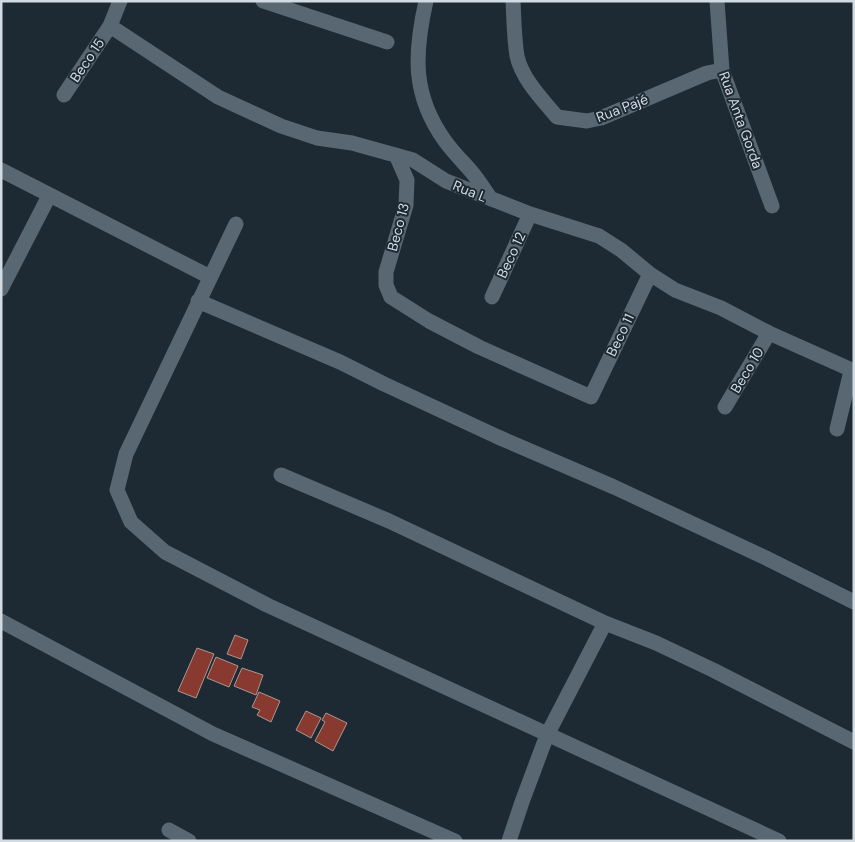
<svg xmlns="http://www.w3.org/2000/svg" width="855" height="842" font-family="'DM Sans',sans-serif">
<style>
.building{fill:#893a30;stroke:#ac9693}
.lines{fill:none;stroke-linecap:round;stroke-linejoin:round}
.minor{stroke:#586772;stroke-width:15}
.labels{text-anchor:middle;stroke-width:4;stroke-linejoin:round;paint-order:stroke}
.street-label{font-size:14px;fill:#d3dbe2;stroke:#1d2a34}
</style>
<rect width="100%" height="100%" fill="#1d2a34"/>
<!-- building -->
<path class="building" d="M235 635 248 640 241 659 227 654Z
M197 648 214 654 196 698 178 691Z
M216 657 238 666 229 687 207 678Z
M242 668 263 675 256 695 234 686Z
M259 692 280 701 271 722 257 715 260 710 252 707Z
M306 711 321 718 311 738 296 730Z
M326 713 347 723 333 751 315 741 325 722 322 720Z"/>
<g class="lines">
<!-- minor -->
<path class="minor" d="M263 1 387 42
M426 1C414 54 412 95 445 141 453 152 462 161 470 170 478 179 484 189 491 199
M513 1C514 19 514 38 517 56 522 79 542 99 557 117L587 121 601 118 707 73 722 70
M717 1 722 70 772 206
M110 26 218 97 281 126 317 138 352 143 413 160 446 181 530 214 599 236 621 250 650 274 675 290 721 308 769 333 854 371
M64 95 110 26 120 1
M396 155 407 180 406 205 386 272V285L391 297 429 321 479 347 591 397 650 274
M1 170 210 277
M236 224 126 454 117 490 131 522 165 552 267 605 779 841
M1 289 49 196
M492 297 530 214
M198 301 340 362 384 384 498 437 614 487 766 558 854 602
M725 407 769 333
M837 429 851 371
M281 475 389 521 605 623 656 643 713 670 854 742
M1 621 213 734 455 841
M169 830 189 841
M509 841 522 802 547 735 605 623"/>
</g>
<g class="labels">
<!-- street labels -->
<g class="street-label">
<text transform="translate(87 60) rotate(-56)" y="5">Beco 15</text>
<text transform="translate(622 108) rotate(-21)" y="5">Rua Pajé</text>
<text transform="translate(741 120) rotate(70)" y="5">Rua Anta Gorda</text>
<text transform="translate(470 191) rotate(22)" y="5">Rua L</text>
<text transform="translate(398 227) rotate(-75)" y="5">Beco 13</text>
<text transform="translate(511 255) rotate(-65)" y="5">Beco 12</text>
<text transform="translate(620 335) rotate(-64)" y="5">Beco 11</text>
<text transform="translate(747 370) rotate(-59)" y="5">Beco 10</text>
</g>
</g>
<!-- border -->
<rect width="855" height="842" fill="none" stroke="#d3dbe2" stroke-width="5"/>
</svg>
